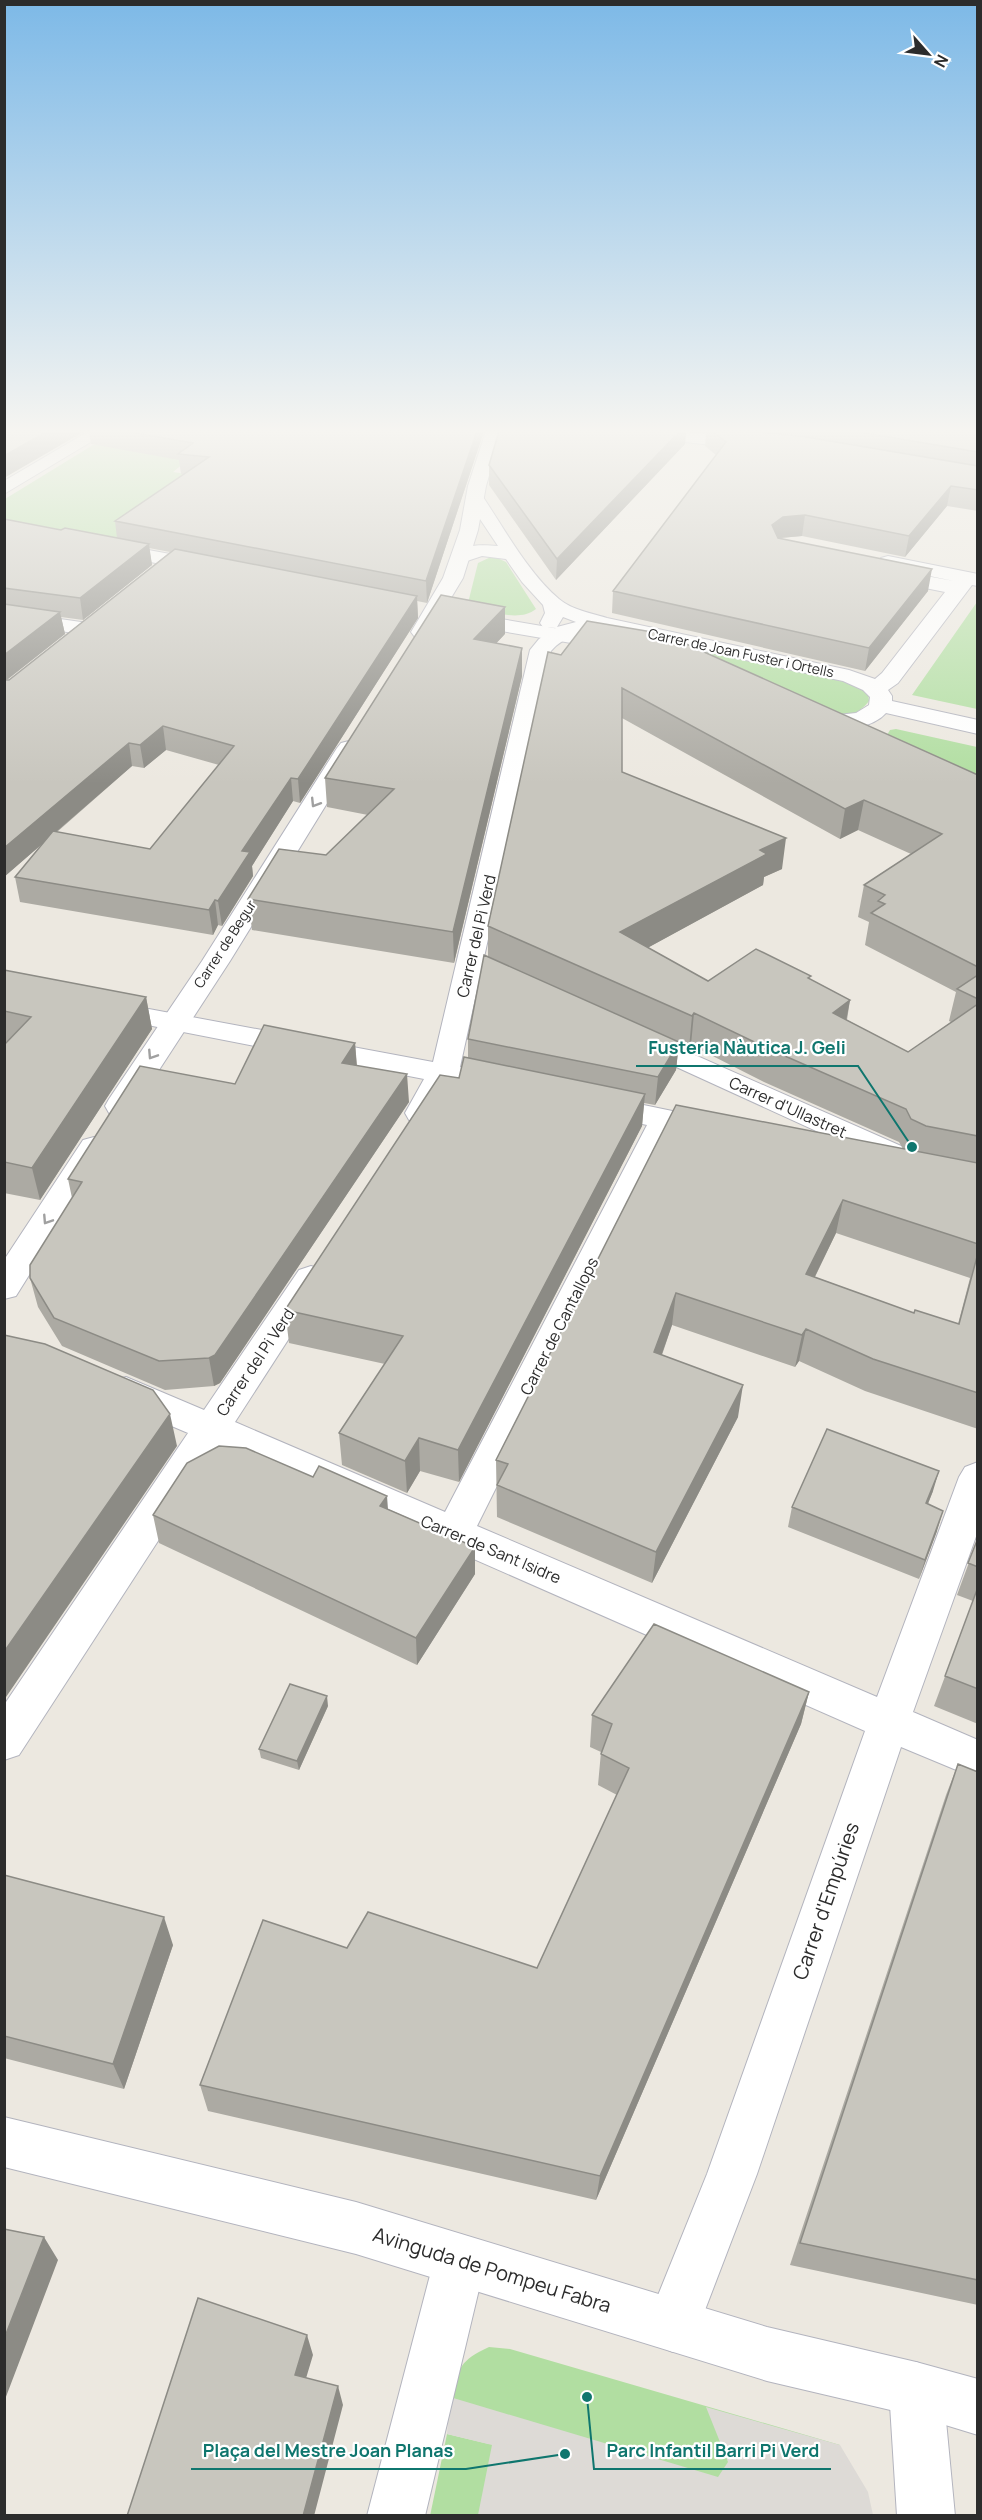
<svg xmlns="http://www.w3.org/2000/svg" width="982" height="2520" font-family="Manrope,sans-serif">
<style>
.green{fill:#b1dea1}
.plaza{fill:#dddad6}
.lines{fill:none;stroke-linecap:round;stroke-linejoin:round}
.street-casing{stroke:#b3b4be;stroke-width:2}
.secondary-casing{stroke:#b3b4be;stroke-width:2}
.street{fill:#fff;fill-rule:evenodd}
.secondary{fill:#fff;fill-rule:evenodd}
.wall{fill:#acaaa3;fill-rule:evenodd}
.shaded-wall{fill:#8c8b85}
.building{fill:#c8c6be;stroke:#8c8b85;stroke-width:1.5}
.oneway{stroke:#a0a0a0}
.labels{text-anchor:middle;stroke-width:4.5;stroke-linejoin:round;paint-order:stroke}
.far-street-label{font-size:14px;fill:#2c2c2c;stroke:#fff}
.street-label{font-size:16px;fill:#2c2c2c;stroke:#fff}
.near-street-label{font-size:20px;fill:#2c2c2c;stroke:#fff}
.leader{fill:none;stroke:#0f766e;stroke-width:2}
.callout-dot{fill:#0f766e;stroke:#fff;stroke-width:2}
.callout-label{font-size:18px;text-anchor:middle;font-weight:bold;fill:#0f766e;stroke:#fff;stroke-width:4.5;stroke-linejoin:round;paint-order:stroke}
</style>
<rect width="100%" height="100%" fill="#ece8e0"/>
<!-- green -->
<path class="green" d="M211 441 173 472 212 478 117 543 5 520V499L93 445Z
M493 556 506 562 536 609C519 623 486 611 468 603L478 563Z
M977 602V709L912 695Z
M649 638 838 678 868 692 869 701C858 715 848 716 831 717Z
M896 729 977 747V777L887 735 890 730Z
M489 2347 510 2349 840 2445 836 2515 430 2516 447 2434 489 2444 450 2397C459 2368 460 2360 489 2347Z"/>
<!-- plaza -->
<path class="plaza" d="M450 2397 718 2477 728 2462 706 2407 840 2445 868 2492 873 2515H478L492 2445 447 2434Z"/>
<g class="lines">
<defs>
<path id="street" d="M89 431H109L4 494V481Z
M619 431H675L751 439 757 440 760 444 757 448 751 449 627 436 621 435Z
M475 493 481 494C504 528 528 573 559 599 572 610 591 613 607 618L849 670 875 679 882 673 945 592 880 579 877 575 880 571 887 569 954 581 881 566 878 562 881 558 888 556 978 574V586L972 585 898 683 888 690 892 696V701L978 720V734L886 713C872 729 839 732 819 727L816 722 819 717 856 713 869 705 870 697 863 690 843 681 603 629C584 632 565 635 551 651L460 1067 472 1070 477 1077 472 1084 462 1086 451 1084 431 1120 420 1123 409 1120 405 1113 424 1079 96 1015 92 1009 96 1003 106 1001 433 1062 530 650 539 639 556 628 543 627 540 623 545 613 543 605 522 582 506 559 482 556 461 563 454 561 451 557C461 543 484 545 498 546L466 498 469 494ZM563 617 576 622 557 627Z
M105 542 208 561 215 563 218 567 215 571 208 573 98 552 95 548 98 544Z
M4 611 88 623 95 625 98 629 95 633 88 635 4 623Z
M636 1029 917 1153 922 1160 917 1167 906 1170 895 1167 626 1044 622 1038 626 1032Z
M600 1096 711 1119 722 1122 726 1129 722 1136 711 1139 674 1131 477 1526 877 1697 959 1477 965 1467 978 1462V1531L913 1712 978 1740V1779L901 1747 757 2174 692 2344 673 2352 654 2344 646 2325 707 2174 865 1731 219 1447 19 1755 4 1760V1705L188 1433 113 1401 108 1391 113 1381 126 1377 204 1410 299 1270 311 1266 323 1270 328 1278 235 1422 445 1512 647 1125 589 1113 585 1106 589 1099Z
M460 2234 479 2241 486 2260 425 2516H367L434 2260 441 2241Z
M916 2362 935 2370 943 2389 955 2516H897L889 2389 897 2370Z"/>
<path id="secondary" d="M486 431H502L486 486 478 530 463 578 428 636 421 638 414 636 411 632 443 578 460 530 468 486Z
M462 609 478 615 618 639 625 641 629 645 625 649 618 651 472 626 455 619 452 615 455 611Z
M349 741 357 743 361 748 230 961 131 1113 120 1116 109 1113 105 1106 109 1099 202 961 337 748 341 743Z
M94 1137 105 1140 109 1147 16 1296 4 1299V1260L83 1140Z
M4 2117 356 2202 767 2327 916 2362 978 2379V2435L916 2416 767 2381 356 2254 4 2167Z"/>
</defs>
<!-- street casing -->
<use href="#street" class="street-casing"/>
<!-- secondary casing -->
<use href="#secondary" class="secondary-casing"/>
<!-- street -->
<use href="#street" class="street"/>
<!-- secondary -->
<use href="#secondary" class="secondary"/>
</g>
<!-- wall -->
<path class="wall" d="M89 431H484L427 603 417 601 418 618 300 803 293 801 252 866 253 876 222 926 218 925 213 935 20 902 15 877 42 844 4 877V519L61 530 117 538 115 521 184 475 181 474 179 460 91 444ZM149 548 170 552 9 680H7L65 634 61 617 83 620 152 565ZM166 750 219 765 150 849 57 832 132 766 144 768Z
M499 431H978V511L947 506 905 557 802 536 780 538 928 591 865 671 612 613 613 591 716 455 705 446 706 433 686 432 685 444 556 580 489 485V465Z
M505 634 496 643 522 676 454 963 252 930 248 899 326 855 368 815 327 807 325 778Z
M548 652 978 775V1429L865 1391 799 1361 795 1367 672 1325 662 1355 738 1417 652 1583 497 1517 496 1460 676 1105 903 1149 899 1142 764 1082 691 1045 689 1048 679 1043 676 1070 655 1105 644 1103 642 1126 459 1482 420 1471 407 1493 342 1465 339 1433 385 1364 289 1343 285 1310 459 1078 468 1057V1039L488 956V926ZM622 718 840 839 858 830 911 854 864 885 858 917 869 922 865 945 956 992 949 1021 951 1022 908 1052 847 1020 850 1000 810 979 708 981 647 948 763 885 764 877 782 869 622 772ZM836 1233 970 1278 958 1324 914 1313 815 1277Z
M4 970 146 997 152 1029 40 1200 4 1193V1045L7 1042 4 1041Z
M355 1043 357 1065 409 1102 220 1383 214 1386 165 1390 62 1346 38 1307 30 1278 72 1198 68 1179 235 1084Z
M933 1491 928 1504 937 1531 919 1579 788 1527 792 1507Z
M388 1509 475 1547V1574L417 1665 159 1543 153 1515Z
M978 1538V1724L934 1706 973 1601 957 1595Z
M809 1692 801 1724 596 2200 208 2111 200 2085 347 1948 537 1968 617 1795 598 1785 601 1752 590 1747 592 1715Z
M328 1706 299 1770 261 1758 259 1749Z
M958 1764 978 1772V2305L790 2265 946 1795Z
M4 1875 173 1945 124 2089 4 2058Z"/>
<!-- shaded-wall -->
<path class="shaded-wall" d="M48 431H85L4 478V456Z
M477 431H484L427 603 426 581Z
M680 431H686L685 444 556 580 557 559Z
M951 486 947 506 905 557 909 536Z
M805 515 802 536 780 538 769 547 772 525 783 517Z
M149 544 152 565 83 620 80 598Z
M932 569 928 591 865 671 869 648Z
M417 596 418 618 300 803 298 779Z
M505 607V634L474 667V639Z
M60 612 65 634 4 682V655Z
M522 648V676L454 963 453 932Z
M163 726 166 750 144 768 140 745Z
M129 743 132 766 4 877V848Z
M291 778 293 801 252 866 253 876 222 926 218 901 242 851Z
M864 800 858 830 840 839 845 809Z
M786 838 782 869 764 877 763 885 618 964 620 932 760 850Z
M215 900 218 925 213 935 209 910Z
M146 997 152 1029 40 1200 32 1168Z
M850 1000 844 1032 833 1013Z
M694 1013 691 1045 689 1048 692 1016Z
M679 1042 676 1070 655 1105 658 1077Z
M355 1043 357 1071 342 1063Z
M407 1074 409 1102 220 1383 214 1386 209 1358Z
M645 1094 642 1126 459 1482 458 1450Z
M843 1200 836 1233 800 1307 806 1274Z
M676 1293 672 1325 651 1385 654 1352Z
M806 1329 799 1361 795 1367 802 1335Z
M743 1385 738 1417 652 1583 656 1552Z
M170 1414 177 1446 4 1700V1652Z
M419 1438 420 1471 407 1493 405 1461Z
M939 1471 933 1491 920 1523 926 1503Z
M387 1496 389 1523 380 1506Z
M943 1511 937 1531 919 1579 925 1560Z
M475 1547V1574L417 1665 416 1638Z
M809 1692 801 1724 596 2200 600 2176Z
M327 1696 328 1706 299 1770 297 1761Z
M164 1917 173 1945 124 2089 113 2064Z
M44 2237 58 2260 4 2402V2339Z
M307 2335 313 2355 301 2395 295 2375Z
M338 2386 343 2405 314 2516H303Z"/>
<!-- building -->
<path class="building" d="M4 431H48L4 456Z
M124 431H477L426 581 115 521 209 457 178 454 193 443Z
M499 431H680L557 559 489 465Z
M712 431H747L800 436 978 466V490L951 486 909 536 805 515 783 517 772 525 778 538 932 569 869 648 613 591 726 442Z
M853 431H978V452Z
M4 519 61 530 65 528 149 544 80 598 4 588Z
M175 549 417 596 298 779 291 778 242 851 250 852 218 901 215 900 209 910 15 877 53 831 150 849 234 746 163 726 140 745 129 743 4 848V680H9Z
M441 595 505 607 474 639 522 648 453 932 248 899 279 849 326 855 394 789 325 778Z
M4 604 60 612 4 655Z
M587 621 664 634 978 775V967L871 913 885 904 878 901 885 895 864 885 942 834 864 800 845 809 622 688V772L786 838 760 850 767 854 620 932 708 981 756 949 811 976 808 978 850 1000 833 1013 908 1052 978 1004V1136L926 1126 911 1119 906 1109 769 1049 694 1013 692 1016 488 926 548 652 561 655Z
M484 955 679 1042 658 1077 468 1039Z
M4 970 146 997 32 1168 4 1162V1045L31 1017 4 1011Z
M978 975V999L957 989Z
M264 1025 355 1043 342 1063 407 1074 215 1355 209 1358 159 1361 54 1318 30 1278V1265L82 1182 68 1179 140 1066 235 1084Z
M464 1057 645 1094 458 1450 419 1438 405 1461 339 1433 403 1336 285 1310 440 1075 459 1078Z
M676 1105 978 1163V1244L843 1200 806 1274 914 1313 915 1310 959 1324 978 1253V1393L873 1359 806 1329 802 1335 676 1293 654 1352 743 1385 656 1552 497 1485 508 1464 496 1460Z
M4 1335 45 1344 153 1390 170 1414 4 1652Z
M827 1429 939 1471 926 1503 943 1511 925 1560 792 1507Z
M219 1446 246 1448 313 1477 319 1466 387 1496 380 1506 475 1547 416 1638 153 1515 187 1463Z
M978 1538V1567L968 1563Z
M978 1587V1689L945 1676Z
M654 1624 809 1692 600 2176 200 2085 263 1920 347 1948 368 1912 537 1968 629 1768 601 1754 612 1724 592 1715Z
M290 1684 327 1696 297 1761 259 1749Z
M958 1764 978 1772V2280L800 2243Z
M4 1875 164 1917 113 2064 4 2036Z
M4 2229 44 2237 4 2339Z
M198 2298 307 2335 295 2375 338 2386 303 2516H127Z"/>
<!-- one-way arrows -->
<defs><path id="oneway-chevron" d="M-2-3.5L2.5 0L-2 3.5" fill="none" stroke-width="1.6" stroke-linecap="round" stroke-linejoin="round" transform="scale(1.5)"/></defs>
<g class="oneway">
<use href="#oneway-chevron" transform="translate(315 803) rotate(122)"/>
<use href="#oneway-chevron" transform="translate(152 1055) rotate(123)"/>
<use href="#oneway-chevron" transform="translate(47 1220) rotate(123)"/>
</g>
<!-- sky -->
<linearGradient id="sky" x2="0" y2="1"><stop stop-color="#7db9e7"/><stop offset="0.55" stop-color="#f6f5f1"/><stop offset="1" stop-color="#f6f5f1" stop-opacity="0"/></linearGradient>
<rect width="982" height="784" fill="url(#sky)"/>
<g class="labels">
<!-- far-street labels -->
<g class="far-street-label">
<text transform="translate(741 653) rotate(12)" y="5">Carrer de Joan Fuster i Ortells</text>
<text transform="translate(225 944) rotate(-57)" y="5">Carrer de Begur</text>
</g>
<!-- street labels -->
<g class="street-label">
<text transform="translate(476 936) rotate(-77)" y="6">Carrer del Pi Verd</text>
<text transform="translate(788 1107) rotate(24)" y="6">Carrer d'Ullastret</text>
<text transform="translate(559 1326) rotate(-63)" y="6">Carrer de Cantallops</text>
<text transform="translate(255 1362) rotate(-56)" y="6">Carrer del Pi Verd</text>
<text transform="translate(491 1549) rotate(23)" y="6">Carrer de Sant Isidre</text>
</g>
<!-- near-street labels -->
<g class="near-street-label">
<text transform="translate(826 1901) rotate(-71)" y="7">Carrer d'Empúries</text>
<text transform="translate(492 2270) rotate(17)" y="7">Avinguda de Pompeu Fabra</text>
</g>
</g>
<!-- callouts -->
<path class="leader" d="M912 1147L858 1066H636M587 2397L594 2469H831M565 2454L466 2469H191"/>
<g class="callout-dot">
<circle cx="912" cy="1147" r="6"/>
<circle cx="587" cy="2397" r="6"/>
<circle cx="565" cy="2454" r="6"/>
</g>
<g class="callout-label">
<text x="747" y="1054">Fusteria Nàutica J. Geli</text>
<text x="713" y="2457">Parc Infantil Barri Pi Verd</text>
<text x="328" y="2457">Plaça del Mestre Joan Planas</text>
</g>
<!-- border -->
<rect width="982" height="2520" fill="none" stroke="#2c2c2c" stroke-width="12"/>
<!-- north arrow -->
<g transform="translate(928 54) rotate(118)" stroke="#ffffff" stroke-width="4.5" paint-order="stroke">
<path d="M0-4.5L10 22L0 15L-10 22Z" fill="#2c2c2c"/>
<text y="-9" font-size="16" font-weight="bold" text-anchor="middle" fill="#2c2c2c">N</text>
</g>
</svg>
